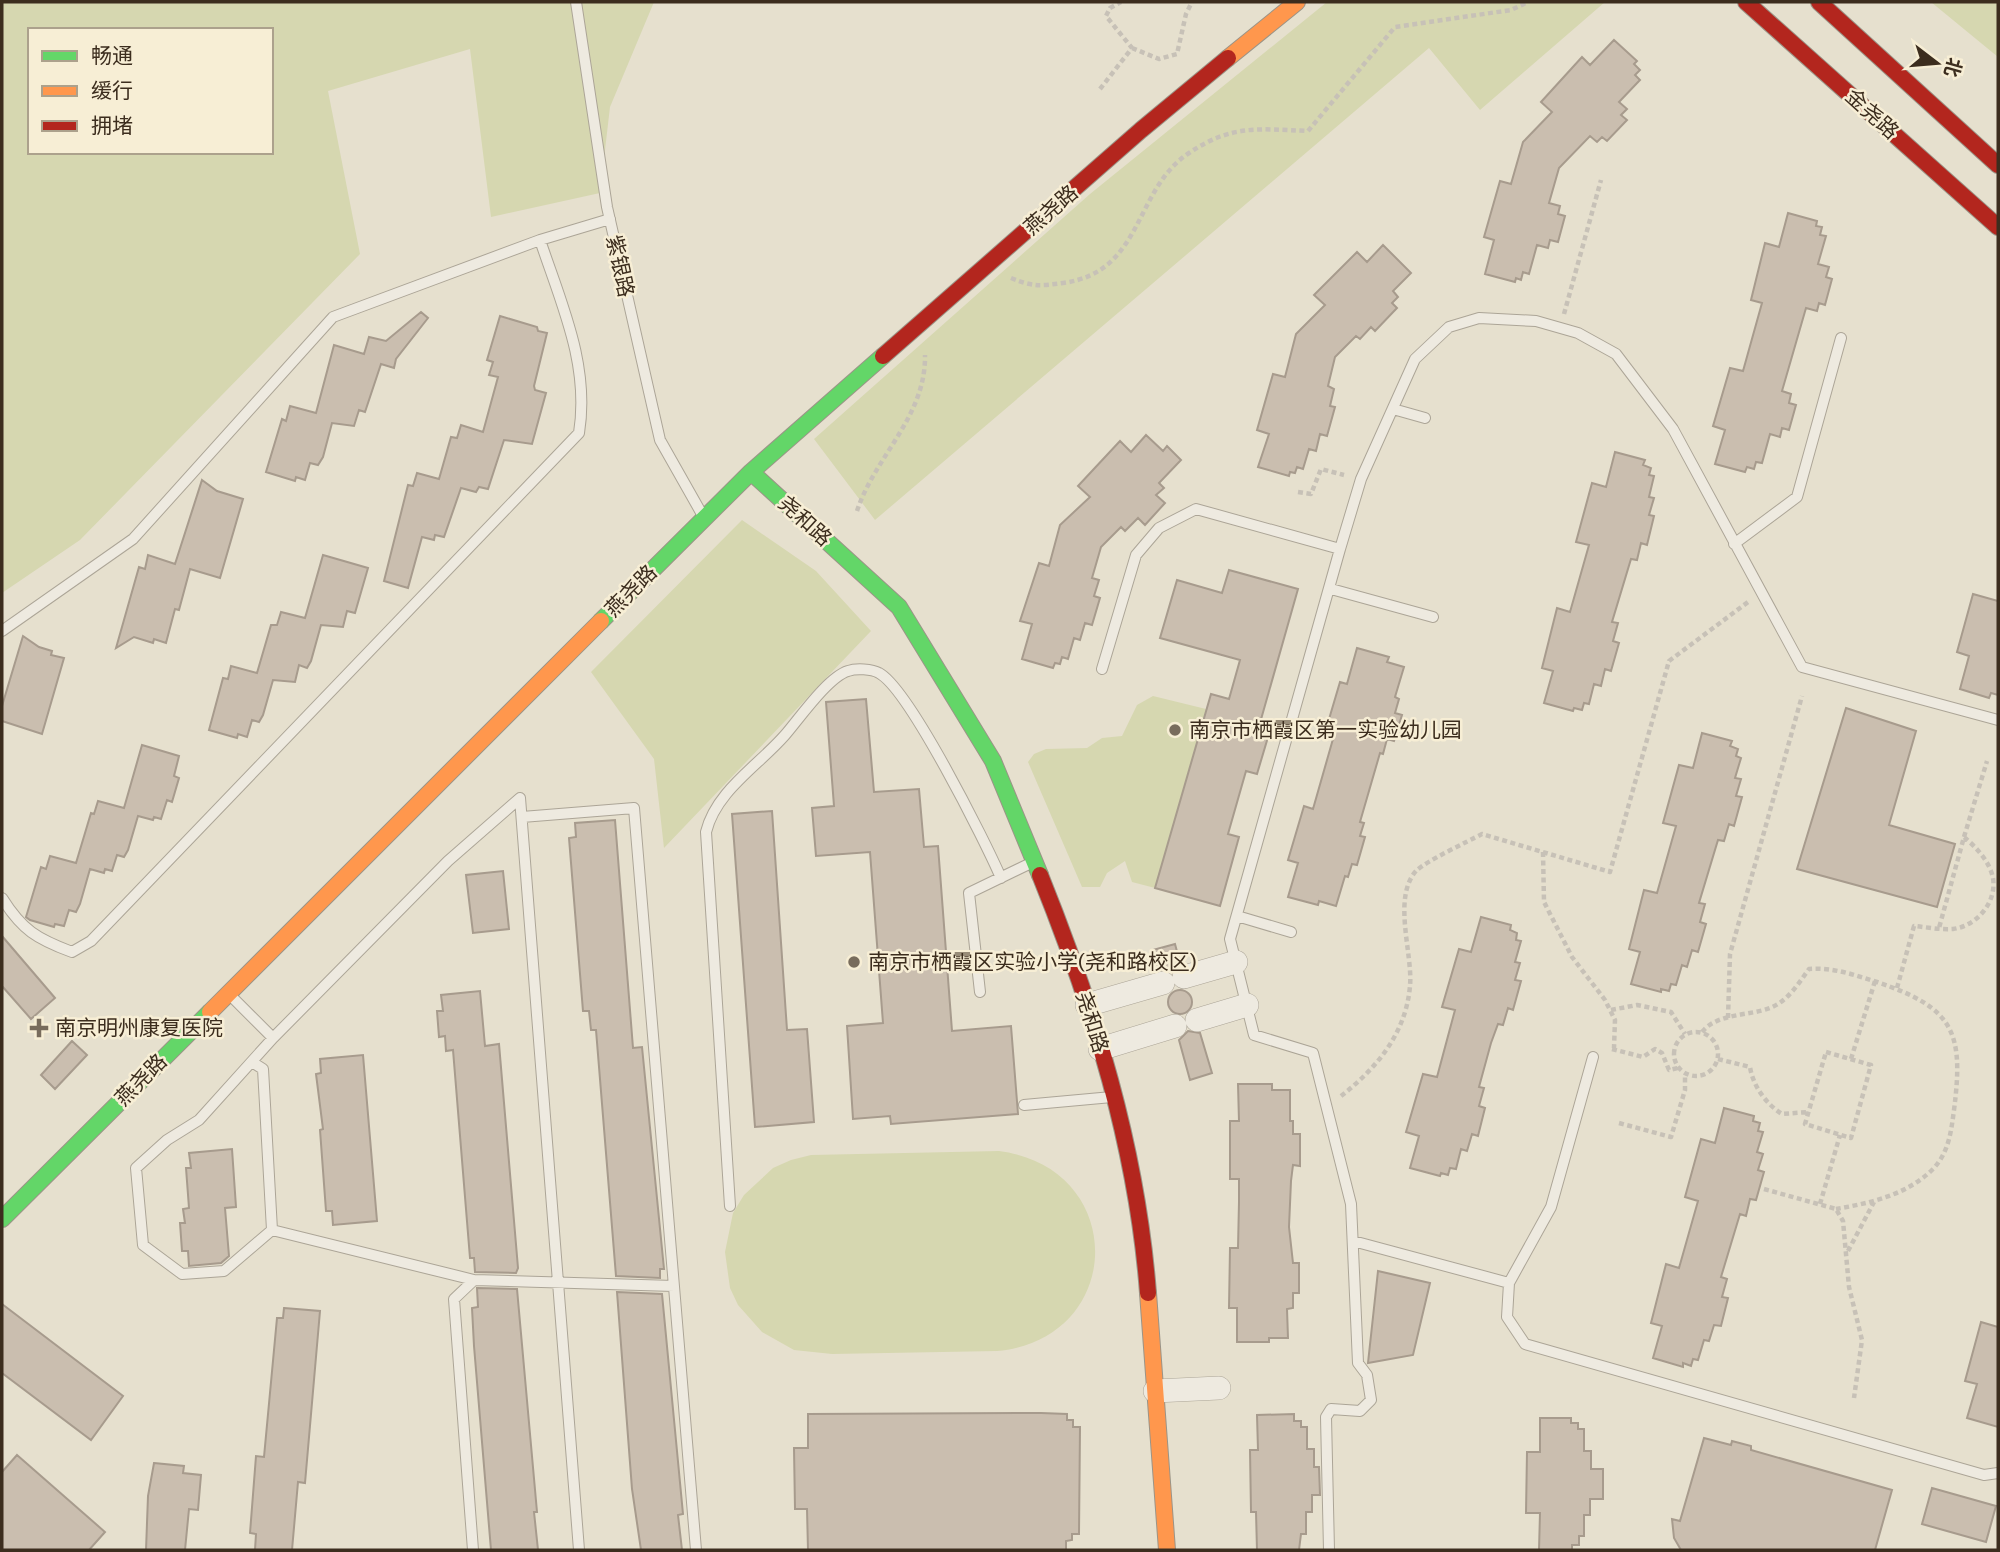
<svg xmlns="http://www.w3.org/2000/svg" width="2000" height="1552" font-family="'Roboto Serif','Noto Sans SC',serif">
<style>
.green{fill:#d6d7b0;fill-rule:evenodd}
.building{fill:#cabeaf;stroke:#a79b8d;stroke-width:2}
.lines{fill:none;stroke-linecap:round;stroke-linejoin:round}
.lane-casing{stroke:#aca597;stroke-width:12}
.street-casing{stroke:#aca597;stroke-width:24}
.fast-casing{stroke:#9b9487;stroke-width:18}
.slow-casing{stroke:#9b9487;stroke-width:18}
.jam-casing{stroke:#9b9487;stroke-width:18}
.path{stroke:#c7c1b7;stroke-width:4.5;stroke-dasharray:5 3.5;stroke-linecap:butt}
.lane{stroke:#eeeae0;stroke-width:10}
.street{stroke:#eeeae0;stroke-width:23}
.fast{stroke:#63d668;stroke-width:16}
.slow{stroke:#ff974d;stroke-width:16}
.jam{stroke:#b3261e;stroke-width:16}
.poi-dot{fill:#786c5c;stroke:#f7eed5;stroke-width:2.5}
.labels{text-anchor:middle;stroke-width:5;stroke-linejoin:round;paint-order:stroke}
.street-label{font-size:21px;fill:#3c2d1e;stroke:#f7eed5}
.poi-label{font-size:21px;fill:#3c2d1e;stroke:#f7eed5;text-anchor:start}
</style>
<rect width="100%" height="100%" fill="#e6e0ce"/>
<!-- green -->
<path class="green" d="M2 2H654L610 107 600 193 491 217 470 49 328 91 360 254 80 540 2 593ZM30 30H271V152H30Z
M1327 2H1605L1480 110 1429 48 875 520 814 439 1090 194Z
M1931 2H1998V57Z
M742 520 816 571 871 631 664 848 654 759 591 672Z
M1153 696 1206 709 1155 888 1132 882 1125 861 1107 873 1100 887H1082L1028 762 1034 754 1046 749 1087 748 1102 738 1122 736 1137 705Z
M999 1151C1129 1168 1126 1339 997 1351L832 1354 794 1350 762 1332 738 1305 730 1288 725 1252 733 1213 744 1195 773 1168 791 1160 811 1155Z"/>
<!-- building -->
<path class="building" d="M1614 40 1637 61 1634 64 1640 70 1635 75 1640 80 1619 102 1627 109 1621 115 1627 120 1607 141 1602 137 1597 142 1590 136 1559 168 1549 203 1560 206 1558 214 1565 216 1558 242 1550 240 1548 248 1537 245 1529 274 1523 272 1521 280 1516 278 1515 282 1485 274 1494 240 1484 237 1500 181 1511 184 1523 142 1552 112 1541 102 1582 57 1590 65Z
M1788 213 1817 221 1816 226 1822 227 1820 235 1826 236 1818 264 1829 267 1826 277 1832 279 1825 305 1819 303 1817 311 1806 308 1782 391 1791 394 1789 403 1796 405 1789 430 1782 428 1780 437 1770 434 1762 463 1756 462 1754 469 1747 467 1745 472 1715 464 1725 430 1713 426 1730 368 1743 371 1762 303 1751 300 1765 243 1779 247Z
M1383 245 1411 273 1393 291 1398 297 1392 303 1397 308 1375 331 1371 327 1360 339 1356 336 1335 357 1328 386 1334 389 1330 406 1335 407 1327 436 1320 434 1316 451 1309 449 1303 469 1297 467 1295 473 1290 472 1289 476 1258 467 1269 434 1257 430 1273 374 1285 377 1296 334 1325 305 1314 295 1357 252 1367 262Z
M421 312 428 318 396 359 394 368 381 364 365 412 359 410 354 426 332 423 323 457 318 465 310 463 305 480 296 477 295 481 266 472 282 419 286 421 290 406 316 413 334 345 364 354 369 337 386 341Z
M500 316 537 327 538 331 547 333 534 386 535 390 546 393 532 444 504 440 488 489 479 487 476 492 461 488 444 537 435 535 434 540 422 537 408 588 384 581 408 485 413 486 417 473 439 479 451 437 457 438 461 425 483 432 498 377 489 375 493 362 487 360Z
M1146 435 1163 451 1167 446 1181 460 1159 483 1164 488 1156 495 1165 503 1145 525 1138 518 1125 531 1121 527 1101 547 1092 578 1099 580 1094 596 1100 598 1092 625 1085 623 1080 640 1074 638 1068 659 1062 657 1060 664 1055 663 1053 668 1022 659 1032 624 1020 621 1039 563 1049 566 1060 525 1090 497 1078 486 1120 441 1131 452Z
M1615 452 1645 460 1643 465 1651 468 1649 475 1654 476 1649 497 1654 498 1649 515 1654 516 1647 545 1641 543 1637 560 1631 559 1612 622 1618 623 1613 641 1619 643 1611 671 1605 669 1601 686 1594 684 1589 704 1584 703 1582 710 1574 708 1573 711 1544 703 1553 671 1542 668 1557 608 1570 612 1589 545 1576 542 1592 483 1606 487Z
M202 480 217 491 243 499 220 578 190 569 179 610 175 609 166 643 154 639 153 643 134 637 116 648 139 567 145 569 148 555 175 564Z
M323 555 368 568 355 613 347 611 343 627 321 625 311 661 307 668 299 665 295 682 273 680 263 715 259 722 252 720 247 737 238 734 237 738 209 730 223 678 228 679 231 666 257 673 271 625H277L281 612 305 618Z
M1229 570 1298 589 1260 723 1271 727 1257 774 1246 771 1228 834 1239 837 1220 906 1155 888 1211 694 1229 699 1240 660 1160 638 1177 580 1222 593Z
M1973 594 1998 601V695L1991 693 1989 698 1960 689 1969 656 1957 652Z
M23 636 39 647 52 651 51 655 64 658 42 734 2 721V706Z
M1357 648 1389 657 1387 662 1404 667 1395 697 1399 699 1395 713 1402 715 1394 741 1387 739 1383 754 1380 753 1360 822 1364 823 1360 836 1365 837 1357 865 1352 864 1348 877 1345 876 1336 906 1319 901 1318 905 1288 897 1298 863 1288 860 1304 806 1313 809 1333 739 1324 736 1340 682 1347 684Z
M866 699 874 792 919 789 924 847 938 846 952 1031 1011 1026 1018 1114 891 1124 890 1116 853 1119 847 1026 883 1023 870 852 816 856 812 808 834 806 826 702Z
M1846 708 1916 731 1889 825 1955 844 1937 907 1797 869Z
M1702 733 1732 741 1730 746 1738 749 1736 756 1741 758 1735 778 1741 779 1736 796 1742 797 1734 826 1729 824 1724 841 1718 840 1699 903 1705 904 1700 922 1706 924 1698 952 1692 950 1687 967 1682 965 1676 985 1671 984 1669 991 1661 989V992L1631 984 1640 952 1629 949 1644 890 1657 893 1676 826 1663 823 1679 765 1693 768Z
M142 745 179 756 174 776 179 778 172 802 167 800 161 819 154 817 153 820 138 816 128 850 124 857 117 855 112 871 105 869 104 873 90 869 80 904 76 912 69 910 64 926 55 924 54 927 30 920 26 917 41 867 46 869 50 856 76 863 91 813 94 814 98 801 124 808Z
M772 811 787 1030 807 1029 814 1122 755 1127 732 814Z
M615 820 633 1048 642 1047 664 1269H660V1278L616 1276 596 1030H591L589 1011H583L569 838 576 837 575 823Z
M503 871 509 929 473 933 466 875Z
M1481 917 1511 925 1510 930 1517 933 1516 940 1521 941 1515 962 1520 963 1515 980 1521 981 1513 1010 1508 1008 1503 1025 1498 1024 1491 1043 1479 1087 1484 1088 1479 1106 1485 1108 1478 1136 1472 1134 1467 1151 1461 1149 1456 1169 1450 1168 1448 1175 1441 1173 1440 1176 1410 1168 1419 1136 1406 1132 1423 1074 1437 1077 1455 1010 1442 1007 1459 949 1471 952Z
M2 936 55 998 31 1019 2 986Z
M1175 944 1180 963 1171 972 1159 970 1153 950Z
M1168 1002a12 12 0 1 1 24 0a12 12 0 1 1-24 0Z
M480 991 485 1046 499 1044 518 1268 516 1273 475 1272 474 1258H470L453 1050 446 1051 445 1036 439 1037 437 1011H443L441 995Z
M1188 1031 1200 1033 1212 1073 1190 1080 1179 1040Z
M72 1041 87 1055 55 1089 41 1075Z
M363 1055 377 1221 333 1225 332 1211H326L320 1130 323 1129 316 1074 321 1073 320 1059Z
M1238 1084H1272V1090H1290V1121H1293V1134H1300V1166L1293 1165 1291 1181 1289 1227 1293 1263H1299V1293H1293V1308L1287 1309 1288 1338H1269V1342H1237V1308H1229L1230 1248H1238L1239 1202V1179H1230V1121H1239Z
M1724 1108 1754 1116 1753 1121 1760 1123 1758 1131 1763 1132 1757 1152 1763 1154 1758 1170 1764 1172 1756 1200 1750 1199 1746 1216 1740 1214 1721 1277 1727 1279 1722 1297 1728 1298 1721 1326 1714 1325 1709 1341 1704 1340 1698 1360 1693 1359 1691 1366 1683 1363V1367L1653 1358 1662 1326 1651 1323 1666 1264 1679 1268 1698 1201 1685 1197 1701 1139 1715 1143Z
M232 1149 236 1207 225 1208 229 1256 221 1263 189 1266 188 1251H182L180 1223H185L183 1209 189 1208 186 1168H191L189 1153Z
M1378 1271 1430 1283 1413 1355 1368 1363Z
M477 1288 517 1289 537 1512H534L538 1550H491L474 1346 472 1308 478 1307Z
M617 1292 662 1294 683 1514 678 1515 682 1550H641L632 1489Z
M2 1304 123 1396 91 1440 2 1373Z
M284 1308 320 1311 305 1483 298 1482 292 1550H255L256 1534 250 1533 256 1456 264 1457 277 1318H283Z
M1981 1322 1998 1327V1427L1967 1418 1977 1384 1965 1381Z
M1041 1413 1067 1414V1420H1073V1427H1080L1079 1534H1072V1540L1066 1541V1550H808L807 1509H795L794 1448H808V1414Z
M1294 1414V1421H1301V1427H1307V1449H1314V1467H1319L1320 1495H1312V1512H1306V1534H1301L1299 1550H1257L1256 1512H1251L1250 1450H1258L1257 1415Z
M1540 1418H1571V1423H1578V1429H1584V1451H1591V1469H1603V1499H1590V1515H1584V1536H1579V1545H1572V1550H1539L1540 1513H1526L1527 1452H1540Z
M1704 1438 1731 1445 1732 1441 1751 1446V1450L1892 1490 1875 1550H1681L1674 1538 1672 1519 1680 1521Z
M17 1455 105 1532 89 1550H2V1472Z
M154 1463 184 1466 183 1473 201 1475 198 1510 189 1509 185 1550H146L148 1496Z
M1932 1488 1996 1506 1986 1542 1922 1524Z"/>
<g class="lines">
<defs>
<path id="lane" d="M576 2 607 207 660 440 703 516
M1393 409 1425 418
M1734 544 1797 497 1841 338
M1340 549 1361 479 1415 359 1449 327 1479 318 1536 321 1578 333 1616 354 1673 429 1802 667 1998 720
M1331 589 1433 617
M2 631 133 539 333 317 540 240 610 219
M1102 669 1136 555 1159 528 1196 509 1340 549 1230 939 1254 1035 1313 1053 1351 1204 1358 1363 1367 1375 1371 1400 1360 1411 1331 1409 1326 1417 1329 1550
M522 817 634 808 696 1550
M2 898C22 930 37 939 72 952L91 941 579 433C590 365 561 303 540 240
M1237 916 1291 932
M980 992 969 893 1031 863
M230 995 273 1038 448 861 520 798 579 1550
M252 1062 263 1069 272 1230 474 1280 674 1286
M1024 1105 1112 1097
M730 1206 706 832C716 791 758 766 785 735 799 719 828 677 848 671 856 668 872 669 879 673 909 689 985 841 1001 878
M272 1230 224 1271 182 1274 143 1245 136 1168 167 1140 199 1120 273 1038
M1353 1241 1509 1283 1551 1207 1593 1057
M1509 1283 1507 1317 1525 1344 1984 1475 1998 1473
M473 1550 454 1299 474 1280"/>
<path id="street" d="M1184 977 1236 962
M1087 1005 1163 983
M1197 1020 1247 1005
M1100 1049 1175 1026
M1155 1391 1219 1388"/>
<path id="fast" d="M751 472 899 607 993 761 1040 875
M601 621 751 472 883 356
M2 1219 210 1012"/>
<path id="slow" d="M1228 58 1297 2
M210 1012 601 621
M1148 1293 1167 1550"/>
<path id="jam" d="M1746 2 1998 227
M1819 2 1998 165
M883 356 1141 130 1228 58
M1040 875C1094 1009 1137 1149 1148 1293"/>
</defs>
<!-- lane casing -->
<use href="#lane" class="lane-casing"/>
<!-- street casing -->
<use href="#street" class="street-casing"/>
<!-- fast casing -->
<use href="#fast" class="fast-casing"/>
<!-- slow casing -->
<use href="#slow" class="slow-casing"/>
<!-- jam casing -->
<use href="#jam" class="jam-casing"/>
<!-- path -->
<path class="path" d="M1132 48 1159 59 1177 54 1186 14 1192 2
M1100 89 1132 48 1106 16 1110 8 1121 2
M1011 278C1033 287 1040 286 1063 283 1144 272 1133 190 1189 153 1232 124 1259 129 1308 131L1395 27 1511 10 1528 2
M1564 314 1601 180
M1298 492 1311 494 1321 469 1344 475
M857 511C875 456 926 417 925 355
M1964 837 1987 761
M1543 852 1544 902 1572 957 1605 1000 1615 1020 1614 1048
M1897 988 1914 926C1926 927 1940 930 1953 929 1977 926 1997 902 1993 878 1990 862 1976 847 1964 837L1939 928
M1611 1010 1637 1005 1671 1012 1685 1034
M1728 1018 1730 954 1802 696
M1674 1054a22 22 0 1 1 44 0a22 22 0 1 1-44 0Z
M1702 1032C1717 1013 1749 1016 1770 1008 1788 1001 1798 984 1809 969 1832 967 1855 975 1877 982 1954 1008 1964 1032 1954 1110 1951 1132 1949 1152 1933 1169 1907 1195 1870 1203 1836 1209
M1612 1049 1643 1057 1655 1049 1662 1053 1669 1070 1678 1068
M1826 1052 1871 1065 1851 1138 1805 1124Z
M1718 1059 1750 1067C1753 1086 1766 1104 1782 1114L1809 1112
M1851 1059 1875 981
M1341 1096C1377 1068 1406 1033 1410 986 1413 954 1392 898 1416 871 1426 861 1467 842 1482 834L1610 872 1669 661 1748 602
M1619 1123 1671 1137 1685 1090V1074
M1764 1189 1836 1209 1843 1221 1849 1287 1862 1340 1854 1398
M1820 1204 1840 1135
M1848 1251 1874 1202"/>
<!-- lane -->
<use href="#lane" class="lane"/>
<!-- street -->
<use href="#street" class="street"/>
<!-- fast -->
<use href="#fast" class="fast"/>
<!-- slow -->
<use href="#slow" class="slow"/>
<!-- jam -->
<use href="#jam" class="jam"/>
</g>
<!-- markers -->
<g class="poi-dot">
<circle cx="1175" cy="730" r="7"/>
<circle cx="854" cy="962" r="7"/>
<path d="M35.5 1017.5h7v7h7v7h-7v7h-7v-7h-7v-7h7z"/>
</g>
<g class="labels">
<!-- street labels -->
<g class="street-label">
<text transform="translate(1872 114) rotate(42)" y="7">金尧路</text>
<text transform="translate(1051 210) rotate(-41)" y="7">燕尧路</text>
<text transform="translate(620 266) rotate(78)" y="7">紫银路</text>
<text transform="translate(805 521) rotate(42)" y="7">尧和路</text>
<text transform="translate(631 591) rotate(-45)" y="7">燕尧路</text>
<text transform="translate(1092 1022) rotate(73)" y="7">尧和路</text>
<text transform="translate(141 1080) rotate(-45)" y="7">燕尧路</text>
</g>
<!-- poi labels -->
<g class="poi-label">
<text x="1189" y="737">南京市栖霞区第一实验幼儿园</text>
<text x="868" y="969">南京市栖霞区实验小学(尧和路校区)</text>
<text x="55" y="1035">南京明州康复医院</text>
</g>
</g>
<!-- border -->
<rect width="2000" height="1552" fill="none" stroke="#3c2d1e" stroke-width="7"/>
<!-- legend -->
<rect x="28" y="28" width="245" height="126" fill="#f7eed5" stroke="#aca18c" stroke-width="2"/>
<rect x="42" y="51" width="35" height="10" fill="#63d668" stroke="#aca18c" stroke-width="2"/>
<text x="91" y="63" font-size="21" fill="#3c2d1e">畅通</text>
<rect x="42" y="86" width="35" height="10" fill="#ff974d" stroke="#aca18c" stroke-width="2"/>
<text x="91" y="98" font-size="21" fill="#3c2d1e">缓行</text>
<rect x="42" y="121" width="35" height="10" fill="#b3261e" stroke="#aca18c" stroke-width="2"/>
<text x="91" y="133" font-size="21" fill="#3c2d1e">拥堵</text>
<!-- north arrow -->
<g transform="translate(1937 63) rotate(106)" stroke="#f7eed5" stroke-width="5" paint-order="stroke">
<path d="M0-5L12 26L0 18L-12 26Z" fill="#3c2d1e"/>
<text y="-10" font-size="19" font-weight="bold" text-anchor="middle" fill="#3c2d1e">北</text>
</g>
</svg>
